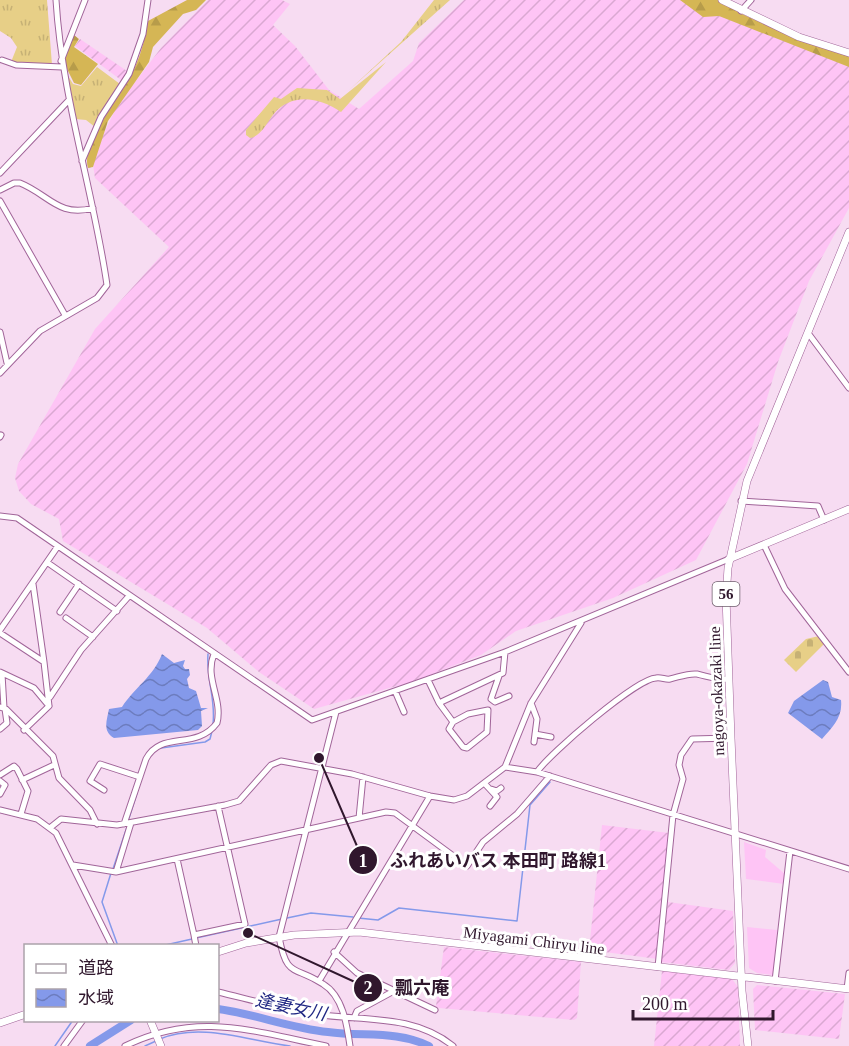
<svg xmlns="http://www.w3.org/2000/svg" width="849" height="1046" font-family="'Times New Roman','Noto Sans JP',serif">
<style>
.built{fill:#fec4f5}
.industrial{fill:url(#industrial-furrows)}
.grass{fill:url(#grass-tufts)}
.forest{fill:url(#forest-firs)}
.cemetery{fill:url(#cemetery-stones)}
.water{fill:url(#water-waves)}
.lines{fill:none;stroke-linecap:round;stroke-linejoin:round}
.stream{stroke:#8499ea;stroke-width:1.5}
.river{stroke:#8499ea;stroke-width:8}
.minor-casing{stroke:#a16599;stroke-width:7}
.major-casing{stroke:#a16599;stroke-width:8}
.minor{stroke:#fff;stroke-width:5}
.major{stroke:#fff;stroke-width:7}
.labels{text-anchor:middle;stroke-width:6;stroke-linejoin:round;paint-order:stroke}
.shield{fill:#fff;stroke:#6e5d6c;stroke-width:1.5}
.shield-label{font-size:15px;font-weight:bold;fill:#30172d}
.street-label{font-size:16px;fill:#30172d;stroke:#fff}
.water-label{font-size:18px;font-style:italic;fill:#212884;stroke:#fff}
.leader{fill:none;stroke:#30172d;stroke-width:2}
.callout-dot{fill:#30172d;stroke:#fff;stroke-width:2}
.mark-label{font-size:18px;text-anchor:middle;font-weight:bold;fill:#fff}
.callout-label{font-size:18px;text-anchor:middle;font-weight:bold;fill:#30172d;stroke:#fff;stroke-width:6;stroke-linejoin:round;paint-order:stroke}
</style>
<defs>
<pattern id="industrial-furrows" width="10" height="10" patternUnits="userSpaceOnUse" patternTransform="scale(1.5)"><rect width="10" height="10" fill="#fec4f5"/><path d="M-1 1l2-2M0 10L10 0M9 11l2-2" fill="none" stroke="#daa8d2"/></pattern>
<pattern id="grass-tufts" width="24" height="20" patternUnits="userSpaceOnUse" patternTransform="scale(1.5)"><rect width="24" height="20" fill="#e7cf87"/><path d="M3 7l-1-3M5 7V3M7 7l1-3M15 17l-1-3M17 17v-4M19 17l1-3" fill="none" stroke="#c6b175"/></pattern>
<pattern id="forest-firs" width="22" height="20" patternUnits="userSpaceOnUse" patternTransform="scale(1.5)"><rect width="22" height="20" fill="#d5b655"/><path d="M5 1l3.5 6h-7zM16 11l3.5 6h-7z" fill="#b79c4a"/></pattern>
<pattern id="cemetery-stones" width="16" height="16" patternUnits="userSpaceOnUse" patternTransform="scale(1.5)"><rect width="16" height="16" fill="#e7cf87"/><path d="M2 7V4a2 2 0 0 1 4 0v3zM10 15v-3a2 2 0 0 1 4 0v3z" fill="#c6b175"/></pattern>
<pattern id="water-waves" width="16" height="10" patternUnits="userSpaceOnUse" patternTransform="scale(1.5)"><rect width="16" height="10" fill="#8499ea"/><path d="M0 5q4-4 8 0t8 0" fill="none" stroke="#6c7cbe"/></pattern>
</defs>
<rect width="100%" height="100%" fill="#f7dcf2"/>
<!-- built -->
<path class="built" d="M744 842 766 850 765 857 785 874 784 884 746 879Z
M747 927 777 930 773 975 757 973 749 968Z"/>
<!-- industrial -->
<path class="industrial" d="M208 0H282L290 4 273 25 295 46 329 90 359 109 413 61 419 43 464 0H699L717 12 849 66V208L809 281 778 362 747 464 696 560 613 598 516 631 481 655 411 682 314 709 259 672 207 628 63 541 59 519 31 504 19 491 15 478 18 464 95 329 169 247 95 178 92 158 117 106 161 48Z
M80 39 127 71 121 80 75 46Z
M602 825 669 833 658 959 589 950Z
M668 902 733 911 735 963 729 970 661 962Z
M444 947 581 962 577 1018 574 1020 439 1008 436 1006Z
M662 971 732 979 738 987 740 1046H654Z
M757 985 845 994 839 1039 755 1030 753 989Z"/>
<!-- grass -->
<path class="grass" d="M0 0H47L52 65 11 62 17 47 11 38 0 31Z
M434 0H450L348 91 401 42Z
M386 62 341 112C319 97 291 92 273 115 266 124 261 136 250 138L246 135V130L274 97 281 99 297 88 327 90 340 99Z
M97 67 120 84 95 127 86 120 75 119 65 71 73 84 81 86Z"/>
<!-- forest -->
<path class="forest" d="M187 0H206L196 10 183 14 153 47 149 62 108 121 93 167 88 168C80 144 121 96 131 75 140 59 145 39 148 21Z
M680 0H718L740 13 801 41 849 56V67L719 16 703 17Z
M74 35 79 39 74 47 98 64 81 85 74 83 63 61Z"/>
<!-- cemetery -->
<path class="cemetery" d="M819 636 824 644 796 672 784 660 806 639Z"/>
<!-- water -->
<path class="water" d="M162 654 174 663 185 660 183 666 185 669H189L190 675 187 679 189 688 196 691 201 708H208L201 711 202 726 198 730 114 738C102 731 107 720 109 709L122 707C135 687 153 677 162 654Z
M823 680 828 682 832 697 841 700C843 718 832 727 822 739L788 713 794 701Z"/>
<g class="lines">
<!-- stream -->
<path class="stream" d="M208 654C206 679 216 699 213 724
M161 748 205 742 210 739 212 731
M129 818 137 793
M113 869 127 827
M111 873 102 902 118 946
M287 918 311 913 353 917
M358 918 378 920 399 908 517 921 530 805 550 782
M196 938 282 919
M161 946 192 939
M160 1039C201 1022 248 1041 290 1046
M55 1046 73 1020
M145 1046 156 1041"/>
<!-- river -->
<path class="river" d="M218 1009C255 1014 290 1028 328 1032 363 1037 396 1030 429 1046
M90 1046 131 1020"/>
<defs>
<path id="minor" d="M741 11 751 0
M2 60 16 65 62 67
M61 61 85 0
M82 161 101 117 129 74 143 34 148 0
M0 173 69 100
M0 190 14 183H20C48 194 59 218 93 208
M0 201 65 315
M0 332 7 363
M808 333 849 388
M0 373 40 331 97 298 107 285C93 189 62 98 56 0
M0 437 1 435
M741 501 818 506 824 520
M0 516 17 518 312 720 505 652 729 559
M764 545 785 589 849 672
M48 563 117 611
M33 584 44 662
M60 612 79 584
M66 618 93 637
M0 630 58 546
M0 633 44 662 49 706 24 730
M0 672 34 688 49 706
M2 674 4 708
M499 676 491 699 495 702 509 696
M428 680 439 703 453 722 449 729 463 747 467 748 487 732 488 710 468 714 453 722
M395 691 404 712
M50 697 81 650 129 596
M439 703 503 673 505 652
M531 703 537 719 534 742
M0 707 6 709 53 756 59 778 90 810 97 824
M336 712 279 937C287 979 294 965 323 984 343 996 347 1025 350 1046
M0 729 7 723 5 709
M535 734 551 737
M505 767 537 772 849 869
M537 772C549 754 636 679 656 678 661 677 666 680 670 679 679 677 688 673 697 674 710 677 716 680 729 679
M0 775 14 766 17 769 28 791 21 814
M22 780 54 765
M0 781 5 785 0 794
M485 784 497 797 490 806
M491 789 497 791 501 788
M104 790 90 781 100 764 140 777
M0 810 37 819 56 833 112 946
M359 818 363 777
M124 824 146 759C161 730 196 751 217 723 223 699 204 678 214 654
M51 827 61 819 117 825 225 805 239 801 271 765 281 761 352 774 430 796 454 800 467 796 505 767 531 703 581 623
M177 859 194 935
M73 865 116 872 386 812 395 813 467 866 483 842 517 814 550 776
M116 872 131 823
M196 946 194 935 245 924 218 806
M334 952 357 973 435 1010
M658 967 673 815 683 779 679 765 681 755 692 739 731 738
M319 981 430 796
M775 981 790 851
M847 989 849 973
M218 992C247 999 277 1007 307 1013 357 1022 411 1012 453 1046
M354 1018 357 1011 392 992
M64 1046 83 1020
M125 1046C198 1011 251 1031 326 1046"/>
<path id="major" d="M722 0 799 37 849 53
M729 559 849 509
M218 952 246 943 294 935 359 932 849 989
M150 1020 161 1046
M0 1023 26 1014
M748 1046 742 991 731 738 726 597 728 568 747 481 849 232"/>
</defs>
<!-- minor casing -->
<use href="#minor" class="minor-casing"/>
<!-- major casing -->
<use href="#major" class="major-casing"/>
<!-- minor -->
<use href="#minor" class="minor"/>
<!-- major -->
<use href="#major" class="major"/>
</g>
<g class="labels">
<!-- shield labels -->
<rect class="shield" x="712.5" y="582" width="27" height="24" rx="4.5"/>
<g class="shield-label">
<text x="726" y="599">56</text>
</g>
<!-- street labels -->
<g class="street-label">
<text transform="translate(716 691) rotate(-92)" y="6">nagoya-okazaki line</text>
<text transform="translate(534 940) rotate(7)" y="6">Miyagami Chiryu line</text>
</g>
<!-- water labels -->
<g class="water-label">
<text transform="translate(291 1007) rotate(12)" y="6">逢妻女川</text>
</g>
</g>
<!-- callouts -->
<path class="leader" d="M319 758L363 860M248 933L368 988"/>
<g class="callout-dot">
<circle cx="319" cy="758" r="6"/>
<circle cx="248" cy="933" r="6"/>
<circle cx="363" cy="860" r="15"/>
<circle cx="368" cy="988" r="15"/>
</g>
<g class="mark-label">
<text x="363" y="867">1</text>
<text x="368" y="994">2</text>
</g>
<g class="callout-label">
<text x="498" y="867">ふれあいバス 本田町 路線1</text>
<text x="422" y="994">瓢六庵</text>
</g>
<!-- legend -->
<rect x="24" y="944" width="195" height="78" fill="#ffffff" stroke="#aca2ab" stroke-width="1.5"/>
<rect x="36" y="964" width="30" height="9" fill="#ffffff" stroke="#aca2ab" stroke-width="1.5"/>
<text x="78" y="974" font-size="18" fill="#30172d">道路</text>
<rect x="36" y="989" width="30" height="18" fill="url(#water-waves)" stroke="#aca2ab" stroke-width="1.5"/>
<text x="78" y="1004" font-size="18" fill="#30172d">水域</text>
<!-- scale -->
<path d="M633 1010v9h140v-9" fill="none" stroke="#30172d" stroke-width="3"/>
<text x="642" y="1010" font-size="18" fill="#30172d" stroke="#ffffff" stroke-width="4.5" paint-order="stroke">200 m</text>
</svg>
